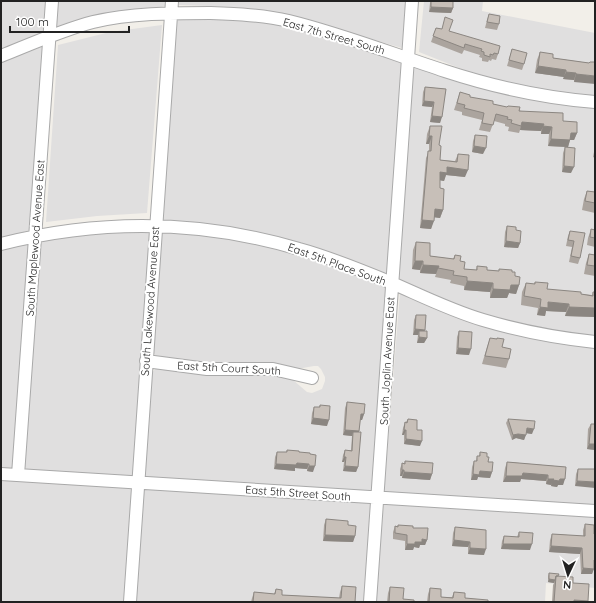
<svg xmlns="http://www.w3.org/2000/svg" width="596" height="603" font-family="Quicksand,sans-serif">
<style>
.residential{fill:#e0dfdf}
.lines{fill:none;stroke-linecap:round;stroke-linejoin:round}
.minor-casing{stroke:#a9a9a9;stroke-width:14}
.minor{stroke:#fff;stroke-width:12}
.wall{fill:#aba49e}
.shaded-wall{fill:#8b8681}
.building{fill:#c7bfb8;stroke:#8b8681}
.labels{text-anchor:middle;stroke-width:4;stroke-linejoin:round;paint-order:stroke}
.street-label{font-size:11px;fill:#222;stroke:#fff}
</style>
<rect width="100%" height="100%" fill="#f2efe9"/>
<!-- residential -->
<path class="residential" d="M1 1H47L45 33 1 50Z
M57 1H166L165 6 55 28Z
M179 1H406L402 48 279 12 231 7 179 5Z
M424 1H483L482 11 595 33V97L539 92 477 75 419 52Z
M182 17 264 22 292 27 320 34 402 62 388 273 386 275H384L296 242 229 226 167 221 162 219 176 20Z
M162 25 147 213 97 216 46 222 58 45 110 32Z
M44 46 30 230 1 239V61Z
M416 68 533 100 595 108V337L552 332 476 314 398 280 413 69Z
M148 231 150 236 134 474 132 476 27 470 24 466 40 243 42 240 72 235Z
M162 231 199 234 280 249 312 258 386 287 373 488 371 491 367 492 147 478 145 475 151 374 156 368 281 376 293 380 307 392 312 393 322 389 325 381V377L321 369 318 366H314L297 369 211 364 157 357 154 354 153 349 160 237Z
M27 243 30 247 13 470 1 469V249Z
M400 293 464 319 595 345V507L384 492Z
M1 479 130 488 132 489 125 602H1Z
M145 489 371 503 372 505 365 602H135L143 490Z
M384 502 595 515V588L546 583 545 602H375Z"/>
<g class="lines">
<defs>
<path id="minor" d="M1 56C31 44 62 30 93 22 131 13 171 13 210 13 236 14 263 15 289 21 342 34 393 54 445 71 494 87 544 98 595 102
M1 244C100 219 201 220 299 249 329 257 363 271 392 283 422 296 452 311 483 320 520 331 557 338 595 342
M146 361 207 369H273L312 378
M1 474 595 511
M18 475 52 1
M130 602 172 1
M370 602 412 1"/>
</defs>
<!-- minor casing -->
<use href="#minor" class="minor-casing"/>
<!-- minor -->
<use href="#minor" class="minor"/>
</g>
<!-- wall -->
<path class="wall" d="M431 1 453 8 451 13 429 12 430 3Z
M489 14 499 24 497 30 485 28 487 20Z
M436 28 449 31 498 54 496 60 492 59 491 61 489 60 488 62 482 61V58L479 57 480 55 464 50 462 54 431 42Z
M512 49 524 64 522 70 507 66Z
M540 52 553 58 589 63 574 82V80L563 79 564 77 535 73 537 60Z
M425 87 446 89 440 123 430 122 432 107 422 106 423 92Z
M460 92 470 97 493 104 563 121 577 133 574 140H570L568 147 571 173 562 172 563 153 565 147 548 146 549 134H541V131L520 130 519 133 508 131 509 127 505 126V124L494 121 490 132 479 130 482 120 462 115V112L454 110Z
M430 126 439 145 440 160 455 161 458 154 465 177 446 175 444 181 440 180V188L443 210 440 218 434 217 431 229 420 228 426 158 429 151V144H426L427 134Z
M475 135 483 154 472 152 473 141Z
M595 147V158L593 157Z
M595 190V213L582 210 584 199 587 191 594 192Z
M507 226 516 230 520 243 518 248 504 247 505 232Z
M591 229 595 230V247L587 245 588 238Z
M570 231 580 258 578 264 569 262 572 247 566 246 568 236Z
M416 242 430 256 453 259 455 255 460 261 464 269 476 270 477 266 487 270 499 271V269L512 272 515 276 519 285 516 294 509 293 507 298H490V292L464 290V286L450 283 451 280 435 277 436 274 420 273V270L412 269 413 250Z
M589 254 595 255V276L584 274 586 263Z
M535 282 547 289 581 294 592 295 593 292H595V317L565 316 566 312 546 311 545 316 537 315 538 308 521 305 522 292 526 283 534 284Z
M416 315 424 331 427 338 424 343H417L418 335H413L414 320Z
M459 331 469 355 456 354 457 337Z
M490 338 502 347 509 359 506 368 482 364 487 347Z
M347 402 364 414 362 420H360L359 432 358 467 356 472 343 471 344 462H342L343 455 345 450H351L352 436 343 435 345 408Z
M320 405 327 426 311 424 312 413 314 407H319Z
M408 419 417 430 420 446 404 444V435H402L403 428 405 422H406Z
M508 419 532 434 526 433 524 440 516 438 512 440 506 423Z
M591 424 595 450 587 449 588 429Z
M287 450 299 452 313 472 307 471V469L295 468V471L274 469 275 457 277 452H286Z
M480 452 487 457 492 472 490 478 478 477 477 480H471L472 467 474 461H476L477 456H479Z
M405 461 432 474 430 480 402 478V476H400V469L402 463 404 464Z
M507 462 566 467 563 485H558L557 487 551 486V485L546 484V481L521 479 520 482H503L505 468Z
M578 469H595L575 486 576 474Z
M326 519 348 525 355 536 353 542 323 541 324 525Z
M585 524 594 534V566L592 574H581L580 554 549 552 550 540 552 534 583 536V530Z
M398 525 413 528 427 540 425 545H420L419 548 414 547 413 550H405V541L393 539V532L395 526 397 527Z
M455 527 484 555 468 554V547L452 546 453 533Z
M519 532 530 550 501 549 502 541 504 536 517 537Z
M549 573 558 576 573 583 588 601V602H552L553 585 554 583 548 582V576Z
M342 586 355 602H251L252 598 254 592 274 594 276 589 282 595 339 598 340 592Z
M390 587 403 599 415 602H387L388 593Z
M430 588 441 597H452L454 592 465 598 488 602H427L428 594Z"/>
<!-- shaded-wall -->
<path class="shaded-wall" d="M431 7 453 8 451 13 429 12Z
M538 66 566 70 564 77 535 73Z
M566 72 576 73 574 80 563 79Z
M576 74 595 76V84L574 82Z
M424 101 434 102 432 107 422 106Z
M432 116 442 117 440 123 430 122Z
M522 122 544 124 541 131 520 130Z
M543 126 552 127 549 134H541Z
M571 133H577L574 140H570L568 147 548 146 551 139Z
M429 136H432L429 144H426Z
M474 146 486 148 483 154 472 152Z
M564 166 574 167 571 173 562 172Z
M447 167 468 170 465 177 446 175 444 181 438 180 440 172Z
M435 209 443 210 440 218 432 217Z
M422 220 434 221 431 229 420 228Z
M506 241 520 243 518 248 504 247Z
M415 261H423L420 270 412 269Z
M423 265 439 266 436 274 420 273Z
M467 281 493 283 490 292 464 290Z
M511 285H519L516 294 509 293 507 298H490L493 289Z
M548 302 569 304 566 312 546 311 545 316 537 315 540 307Z
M569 307 595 308V317L565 316Z
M415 329 425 330 423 335 419 331 418 335H413Z
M419 337 427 338 424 343H417Z
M458 348 471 349 469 355 456 354Z
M361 414H364L362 420H359Z
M313 418 329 420 327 426 311 424Z
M527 428 534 429 532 434 525 433Z
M345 430 359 431 357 437 353 432 352 436 343 435Z
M404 430H406L404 435H402Z
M518 434 526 435 524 440 516 438 512 440 513 435Z
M406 439 422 441 420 446 404 444Z
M589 444H595V450L587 449Z
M344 457H346L344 462H342Z
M297 463 309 464 307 469 295 468V471L274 469 276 464Z
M309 466H315L313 472 307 471Z
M345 466 358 467 356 472 343 471Z
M402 470H404L402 476H400Z
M480 471 492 472 490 478 478 477 477 480H471L473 474Z
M404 472 432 474 430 480 402 478Z
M523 473 548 475 546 481 521 479 520 482H503L506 476Z
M548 479H554L551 485 546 484Z
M560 479H565L563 485H558L557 487 551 486 553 480Z
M577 481 595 482V488L575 486Z
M325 535 355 536 353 542 323 541Z
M422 539 427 540 425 545H420L419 548 414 547 413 550H405L407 544Z
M454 540 470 542 468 547 452 546Z
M503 544H532L530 550 501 549Z
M551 546 582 548 580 554 549 552Z
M470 548 486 549 484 555 468 554Z
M583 568 594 569 592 574H581Z
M549 579 555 580 554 583 548 582Z
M574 600 588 601V602H573Z"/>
<!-- building -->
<path class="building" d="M431 1H453V8L431 7Z
M489 14 500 16 499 24 487 22Z
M445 17 453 20 449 31 500 46 498 54 494 53 493 55 490 54V57L484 55V52L481 51 482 49 465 44 464 48 433 36 436 28 442 29Z
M512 49 527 53 524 64 509 60Z
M540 52 553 54V58L589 63 590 62H595V76L576 74V73L566 72V70L538 66Z
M425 87 446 89 442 117 432 116 434 102 424 101Z
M460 92 470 95V97L493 101V104L507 107 508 106 520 107 519 111 563 113V121L577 122V133H571L570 140 551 139 552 127 543 126 544 124 522 122 521 126 511 123 512 120 507 119 508 117 496 114 493 125 482 123 484 113 464 108 465 105 457 103Z
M430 126H442L439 145 441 146 440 160 457 162 458 154 469 155 468 170 447 167V173L440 172V188L444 189 443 210 435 209 434 221 422 220 428 151H431L432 136H429Z
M475 135 487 136 486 148 474 146Z
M565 147 575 148 574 167 564 166Z
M587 191 595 192V203L585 201Z
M507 226 516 227V230L521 231 520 243 506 241Z
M591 229 595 230V238L590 237Z
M570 231 585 233 580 258 571 256 574 241 568 240Z
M416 242 430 243V256L454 259 455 255 461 256 460 261 465 262 464 269 477 270V266L487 267V270L499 271V269L512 270V272H515V276L520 277 519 285H511L510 290 493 289V283L467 281V277L453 275 454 271 438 268 439 266 423 265V261H415Z
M589 254 595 255V266L587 265Z
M535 282 548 283 547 289 581 292V294L593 296V292H595V308L569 307V304L548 302V308L540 307 541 299 524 296 526 283 535 284Z
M416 315H426L425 330 415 329Z
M419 331H427V338L419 337Z
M459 331 472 332 471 349 458 348Z
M490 338 497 339V338L504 339 502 347 511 349 509 359 485 356Z
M347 402 365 404 364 414H361L359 431 345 430Z
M320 405 330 406 329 420 313 418 314 407H320Z
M408 419 417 420V430H422V441L406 439V430H404L405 422 407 423Z
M508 419 535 421 534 429 527 428 526 435 518 434 513 435Z
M591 424H595V444H589Z
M353 432H361L358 467 345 466 346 457H344L345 450 352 451Z
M287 450 299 451V452L310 453V454L316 455 315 466H309V464L297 463 296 465 276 464 277 452H287Z
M480 452 487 453V457H489L488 462H493L492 472 480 471 479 475 473 474 474 461H477V456H480Z
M405 461 433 463 432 474 404 472V470H402V463L405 464Z
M507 462 566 467 565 479H560L559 481 553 480 554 479H548V475L523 473 522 476H506Z
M578 469H595V482L577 481Z
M326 519 348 521V525L356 526 355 536 325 535Z
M585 524 594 525V534H595V560H594V569L583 568 582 548 551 546 552 534 585 536Z
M398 525 413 526V528H428L427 540 422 539V542H415V544H407V535L395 533V526L398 527Z
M455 527 486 530V549L470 548V542L454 540Z
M519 532 533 533 532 544H503L504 536 519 537Z
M549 573 559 574 558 576H556L555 580 549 579Z
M556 576 573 577V583L589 584 588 601 574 600V602H554Z
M342 586 356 587 355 602H253L254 592 275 594 276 589 282 590V595L341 598Z
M390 587 404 588 403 599 414 600V602H415H389Z
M430 588 441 589V597L453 598 454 592 465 593V598L488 600V602H429Z"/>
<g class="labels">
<!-- street labels -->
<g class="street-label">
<text transform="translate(334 36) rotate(16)" y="4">East 7th Street South</text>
<text transform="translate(35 238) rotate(-86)" y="4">South Maplewood Avenue East</text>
<text transform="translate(337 264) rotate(20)" y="4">East 5th Place South</text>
<text transform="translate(150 301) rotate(-86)" y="4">South Lakewood Avenue East</text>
<text transform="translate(387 361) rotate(-87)" y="4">South Joplin Avenue East</text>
<text transform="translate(229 368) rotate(3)" y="4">East 5th Court South</text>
<text transform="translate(298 493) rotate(4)" y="4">East 5th Street South</text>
</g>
</g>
<!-- border -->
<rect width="596" height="603" fill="none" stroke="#222222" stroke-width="4"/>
<!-- north arrow -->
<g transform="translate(568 575) rotate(184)" stroke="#ffffff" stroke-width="3" paint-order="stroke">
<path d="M0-3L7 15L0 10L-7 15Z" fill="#222222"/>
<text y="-6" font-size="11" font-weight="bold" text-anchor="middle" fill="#222222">N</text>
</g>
<!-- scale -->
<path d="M10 26v6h119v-6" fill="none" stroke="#222222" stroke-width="2"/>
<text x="16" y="26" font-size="12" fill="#222222" stroke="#ffffff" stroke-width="3" paint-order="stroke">100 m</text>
</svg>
